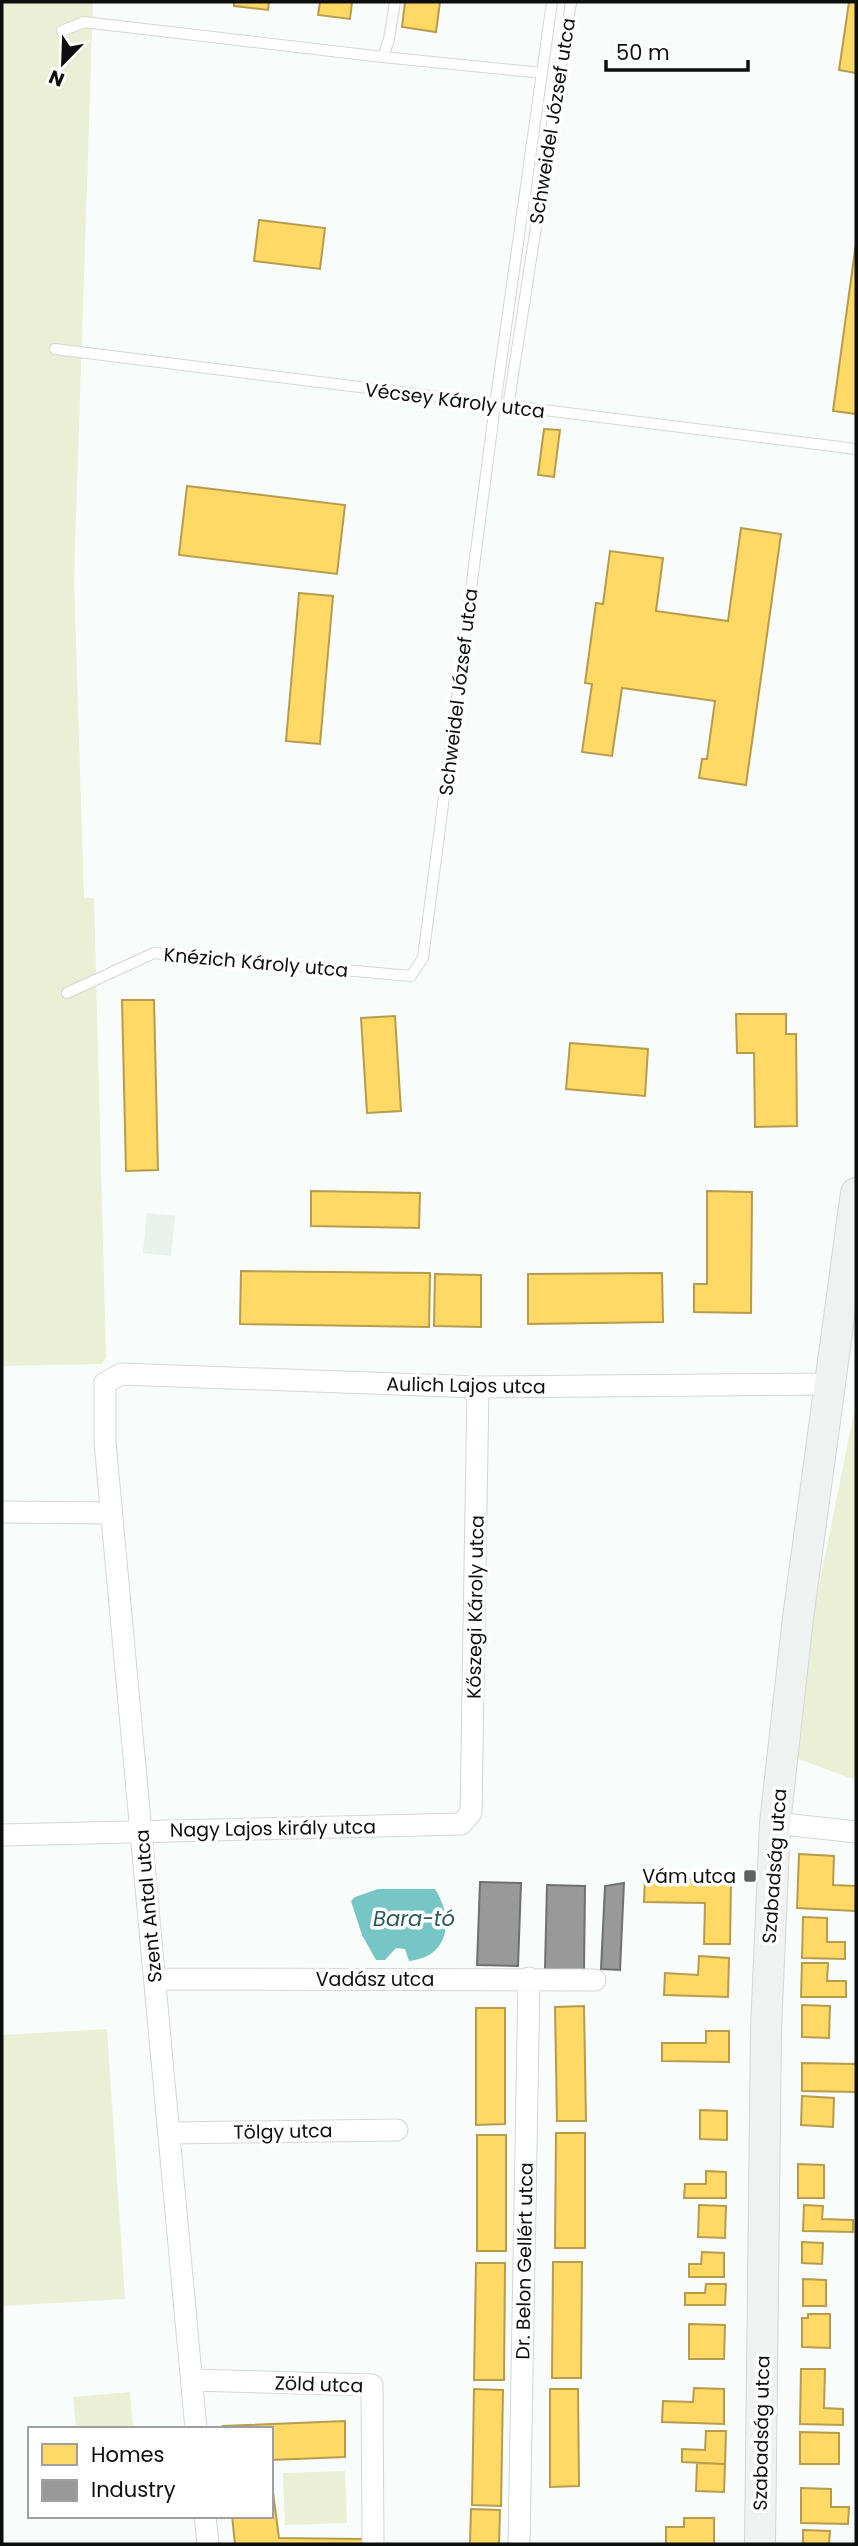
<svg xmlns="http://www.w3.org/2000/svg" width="858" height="2546" font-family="Poppins,sans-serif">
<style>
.built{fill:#e8f1eb}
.green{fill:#ebefd5}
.water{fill:#76c6c5}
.homes{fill:#ffd966;stroke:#b69c4c;stroke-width:2}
.industry{fill:#999;stroke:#6f706f;stroke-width:2}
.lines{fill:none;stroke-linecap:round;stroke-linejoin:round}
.lane-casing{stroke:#d4d6d4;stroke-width:12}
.street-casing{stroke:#d4d6d4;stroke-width:23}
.secondary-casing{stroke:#d4d6d4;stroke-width:32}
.lane{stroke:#fefffe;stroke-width:10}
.street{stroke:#fefffe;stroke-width:21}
.secondary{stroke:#eef3f2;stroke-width:30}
.poi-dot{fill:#5f6261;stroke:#fff;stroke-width:2.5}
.labels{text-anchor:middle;stroke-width:7;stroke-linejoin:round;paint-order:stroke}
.street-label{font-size:19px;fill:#0d0f0e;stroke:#fff}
.poi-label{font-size:19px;fill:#0d0f0e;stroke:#fff;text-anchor:end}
.water-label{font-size:21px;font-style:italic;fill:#295958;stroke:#fff}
</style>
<rect width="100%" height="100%" fill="#f8fcfa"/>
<!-- built -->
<path class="built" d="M147 1213 175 1216 171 1256 143 1253Z"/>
<!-- green -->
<path class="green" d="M2 2H93L74 578 84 898H94L106 1358 101 1364 2 1366Z
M856 1403V1780L785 1754Z
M107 2029 125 2299 2 2306V2035Z
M130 2392 133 2429H76L73 2397Z
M345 2471 347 2523 285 2525 283 2473Z"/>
<!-- water -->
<path class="water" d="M378 1889H435C454 1919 450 1957 409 1961L405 1949 396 1948 385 1960H376L362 1935 351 1901 355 1897Z"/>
<!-- homes -->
<path class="homes" d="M234 2H269L268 10 234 6Z
M320 2H352L350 19 318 15Z
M405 2H440L436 32 402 27Z
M849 2H856V73L839 70Z
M259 220 325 228 320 269 254 261Z
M856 243V414L833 411Z
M544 429 560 430 554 477 538 475Z
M187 486 345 505 337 574 179 555Z
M741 528 781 534 746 785 699 778 702 759H707L715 701 622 688 612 756 582 752 592 684 585 683 596 603 603 604 610 551 663 558 656 611 728 621Z
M299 593 333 596 320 744 286 741Z
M122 1000H154L158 1170 126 1171Z
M736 1014H786V1034H796L797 1126 755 1127 754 1053H737Z
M395 1016 401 1111 367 1113 361 1018Z
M570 1043 648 1049 645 1096 566 1089Z
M311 1191 420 1193 419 1228 311 1226Z
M707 1191 752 1192 751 1313 694 1312V1284H707Z
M241 1271 430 1273 429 1327 240 1324Z
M662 1273 663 1322 528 1324V1274Z
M435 1274 481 1275V1327L434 1326Z
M799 1854 834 1856 833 1885 856 1886 855 1911 797 1908Z
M645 1878 731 1880 730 1944H704L705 1903 644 1902Z
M803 1917 827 1918V1942H845V1959L802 1958Z
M699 1956 729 1958 728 1997 664 1995 665 1973 698 1975Z
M802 1963H828L827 1981H846V1997H801Z
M802 2005 830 2006 829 2038 802 2037Z
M584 2006 586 2121H557L555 2007Z
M476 2008H505V2124L476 2125Z
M706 2031H729V2062L662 2061V2043H706Z
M802 2063 856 2064V2092L802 2091Z
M802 2096 834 2098 833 2127 801 2125Z
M700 2110 727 2111V2140L700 2139Z
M556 2133H585V2248H555Z
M477 2135H506V2251H477Z
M798 2164 824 2165V2198H798Z
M706 2171 726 2172V2198H684L685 2184H706Z
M699 2205 726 2206 725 2238 698 2237Z
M804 2205 823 2206 822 2219 853 2220V2232L803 2231Z
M802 2242 823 2243 822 2264 802 2263Z
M702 2252 724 2253V2277H689V2264H701Z
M553 2262H582L581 2378H552Z
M476 2263H505L504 2380H474Z
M803 2279 826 2280V2306H803Z
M706 2284H726L725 2305H685V2293H705Z
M808 2314H830V2348L802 2347V2318H808Z
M689 2324 725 2325 724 2359H689Z
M801 2369H825L824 2408 843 2409V2425L800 2424Z
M694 2388 724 2389V2424L662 2422 663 2401 693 2402Z
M474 2389 503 2390 501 2506 472 2505Z
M550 2389H578L579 2486 550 2487Z
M345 2421V2457L271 2460V2429H224L223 2426Z
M706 2431H726L725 2464 682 2462V2449L705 2450Z
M800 2432 839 2433V2464H800Z
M697 2463 725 2464 724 2492 696 2491Z
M271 2477 279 2538 363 2539V2544H235L232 2516H271Z
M801 2488 831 2489V2507H849L848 2524 801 2523Z
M471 2509 500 2510 499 2544H470Z
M684 2518H714V2544H666V2527H684Z
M803 2530 830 2531 829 2544H803Z"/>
<!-- industry -->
<path class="industry" d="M480 1882 521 1883 518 1966 477 1965Z
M624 1883 620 1970 601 1969 605 1886Z
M547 1885 585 1886 584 1970 545 1969Z"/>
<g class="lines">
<defs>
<path id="lane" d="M395 2 389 39 383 57 542 73
M62 31 84 22 383 57
M55 349 856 449
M508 407 571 2
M67 993 154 953 411 976 423 958 495 405 552 2"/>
<path id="street" d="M2 1512 111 1513
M775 1823 856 1832
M2 1835 461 1824 471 1813 478 1387
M155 1979 595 1980
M169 2133 397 2130
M192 2380 372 2385 373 2544
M196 2429 105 1442V1383L121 1374 478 1387 829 1384
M205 2516 208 2544
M519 2544 529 1978"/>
<path id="secondary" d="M760 2544 766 2029 775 1823 798 1618 856 1193"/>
</defs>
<!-- lane casing -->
<use href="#lane" class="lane-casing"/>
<!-- street casing -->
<use href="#street" class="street-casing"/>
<!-- secondary casing -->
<use href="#secondary" class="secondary-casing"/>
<!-- lane -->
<use href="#lane" class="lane"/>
<!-- street -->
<use href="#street" class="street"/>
<!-- secondary -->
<use href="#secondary" class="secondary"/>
</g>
<!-- markers -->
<rect class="poi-dot" x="743" y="1869" width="14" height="14" rx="3.5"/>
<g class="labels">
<!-- street labels -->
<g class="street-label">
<text transform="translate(552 121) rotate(-81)" y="7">Schweidel József utca</text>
<text transform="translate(455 400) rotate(7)" y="7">Vécsey Károly utca</text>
<text transform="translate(458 692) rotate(-83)" y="7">Schweidel József utca</text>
<text transform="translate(256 962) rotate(5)" y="7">Knézich Károly utca</text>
<text transform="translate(466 1385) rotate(1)" y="7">Aulich Lajos utca</text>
<text transform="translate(475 1607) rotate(-89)" y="7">Kőszegi Károly utca</text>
<text transform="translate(273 1828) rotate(-1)" y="7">Nagy Lajos király utca</text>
<text transform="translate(774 1866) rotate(-86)" y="7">Szabadság utca</text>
<text transform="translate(148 1906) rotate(-95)" y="7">Szent Antal utca</text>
<text x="375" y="1986">Vadász utca</text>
<text transform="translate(283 2131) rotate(-1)" y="7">Tölgy utca</text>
<text transform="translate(524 2261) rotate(-89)" y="7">Dr. Belon Gellért utca</text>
<text transform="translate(319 2384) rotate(2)" y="7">Zöld utca</text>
<text transform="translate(761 2433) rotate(-89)" y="7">Szabadság utca</text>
</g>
<!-- poi labels -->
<g class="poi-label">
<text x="736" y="1883">Vám utca</text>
</g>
<!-- water labels -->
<g class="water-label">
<text x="414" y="1926">Bara-tó</text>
</g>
</g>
<!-- border -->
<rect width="858" height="2546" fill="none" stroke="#0d0f0e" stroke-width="7"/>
<!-- legend -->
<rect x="28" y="2427" width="245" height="91" fill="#ffffff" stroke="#9e9f9f" stroke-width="2"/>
<rect x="42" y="2444" width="35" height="21" fill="#ffd966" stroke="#9e9f9f" stroke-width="2"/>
<text x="91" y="2462" font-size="21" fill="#0d0f0e">Homes</text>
<rect x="42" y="2480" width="35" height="21" fill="#999999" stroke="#9e9f9f" stroke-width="2"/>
<text x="91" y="2497" font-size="21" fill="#0d0f0e">Industry</text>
<!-- north arrow -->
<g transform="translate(63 63) rotate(203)" stroke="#ffffff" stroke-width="5" paint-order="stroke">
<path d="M0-5L12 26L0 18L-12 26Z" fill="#0d0f0e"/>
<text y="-10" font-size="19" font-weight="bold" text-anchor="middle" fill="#0d0f0e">N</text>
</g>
<!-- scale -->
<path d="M606 60v10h142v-10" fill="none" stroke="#0d0f0e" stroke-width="3.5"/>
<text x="616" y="60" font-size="21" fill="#0d0f0e" stroke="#ffffff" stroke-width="5" paint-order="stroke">50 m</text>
</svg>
